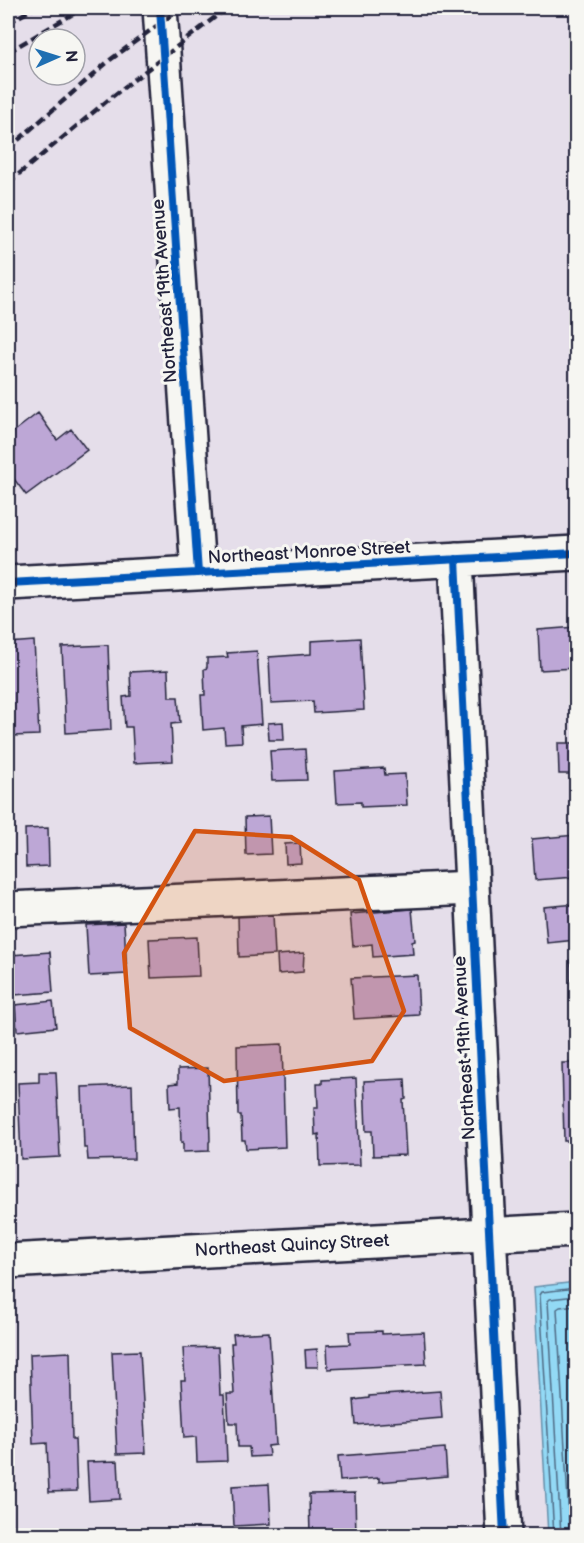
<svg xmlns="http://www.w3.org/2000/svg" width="584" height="1543" font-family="'Balsamiq Sans',sans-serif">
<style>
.water{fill:#93d9f5;stroke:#6690ab;stroke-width:1.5}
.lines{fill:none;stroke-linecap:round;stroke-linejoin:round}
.shore{stroke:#4f6b85;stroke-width:1.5}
.building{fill:#bda7d6;stroke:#22223b;stroke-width:1.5}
.minor-casing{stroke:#22223b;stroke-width:38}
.minor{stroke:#f6f6f2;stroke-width:33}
.rail{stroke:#22223b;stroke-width:4.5;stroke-dasharray:9 4.5;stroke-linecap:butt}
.cycleway-casing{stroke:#f6f6f2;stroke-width:11}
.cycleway{stroke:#0057b8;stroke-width:8}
.marked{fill:#d45411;fill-opacity:0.2;stroke:#d45411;stroke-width:4.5;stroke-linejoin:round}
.labels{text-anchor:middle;stroke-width:6;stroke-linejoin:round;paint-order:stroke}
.street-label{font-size:18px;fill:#22223b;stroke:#f6f6f2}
</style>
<rect width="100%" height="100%" fill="#e5deea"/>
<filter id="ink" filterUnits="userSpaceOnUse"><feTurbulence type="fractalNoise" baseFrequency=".0167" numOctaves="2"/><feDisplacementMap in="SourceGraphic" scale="12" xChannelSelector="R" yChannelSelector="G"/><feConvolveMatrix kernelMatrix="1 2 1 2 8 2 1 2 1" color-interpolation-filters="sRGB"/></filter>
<g filter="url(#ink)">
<!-- water -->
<path class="water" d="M576 1282V1535H548L534 1287Z"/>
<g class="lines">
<!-- shore -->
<path class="shore" d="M554 1536 540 1295 542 1292 576 1288
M561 1536 548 1301 550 1299 576 1296
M570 1536 557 1309 560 1307 576 1305"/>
</g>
<!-- building -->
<path class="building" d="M38 413 57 440 71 429 87 450 26 495 8 471V436Z
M576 627V668L540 670 538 630Z
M360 638 364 710 314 713 313 701 271 703 269 657 311 654V641Z
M34 641 39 735 12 736 8 643Z
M108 645 111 730 66 733 62 647Z
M257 651 262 724 241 726 242 742 225 743 224 728 203 730 201 695H205L204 669 207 668V658L228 657 227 653Z
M168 670 169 697H178L180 723 171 724 173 761 134 763 132 727H125L123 697 131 696 130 672Z
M283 722 284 740H269L268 723Z
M558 743H576V774H559Z
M305 749 307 780 272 781 270 751Z
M384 768 385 775 405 774 407 805 361 807V802L337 803 335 771Z
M269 816 271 854 246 855 245 817Z
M48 828 49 866 26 867 25 829Z
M576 835V877L535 880 532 839Z
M300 843 301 863 286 864 285 844Z
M576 904V940L547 943 544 907Z
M412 909 415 941 412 942 413 954 373 957 372 944 353 946 350 914Z
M273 914 275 955 239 957 238 916Z
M124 923 127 974 89 976 86 925Z
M197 937 199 976 151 978 149 939Z
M50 952 53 992 14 995 11 955Z
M304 953 303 972 278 974 277 955Z
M570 960H576V1000H571Z
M417 975 419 1015 354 1019 351 978Z
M53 1001 56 1027 17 1031 15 1005Z
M282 1044 285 1147 246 1149 245 1140H242L241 1115H238L237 1046Z
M562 1063H576V1141H564Z
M208 1068 210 1141 209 1142V1151L183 1152V1142L181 1143 180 1107 170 1108 169 1084 178 1083V1069Z
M39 1072H56L60 1157 21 1159 18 1083 39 1082Z
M356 1078 360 1165 320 1166 319 1134 315 1135 314 1108H318L317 1084H322V1080Z
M405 1079 406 1099 403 1100 406 1155 373 1156 372 1131H366L364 1081Z
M132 1085 134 1159 88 1160 87 1148H84L82 1087Z
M382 1331V1334L424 1332 426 1364 328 1369 327 1345 350 1344 349 1332Z
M269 1332 276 1445 268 1446 269 1456 250 1457 249 1447H238L237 1423H229L227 1394H234L231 1343H234L233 1334Z
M218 1347 220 1395H224L227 1461 197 1462 196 1437 184 1438 181 1380H185L183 1348Z
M317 1349 318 1367H306L305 1350Z
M140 1351 146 1453 117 1454 112 1352Z
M70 1352 72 1439H75L77 1491 49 1492 47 1443 33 1444 30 1354Z
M440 1391 442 1418 356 1425 354 1400 369 1398V1396Z
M445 1448 447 1476 379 1482V1478L340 1481 338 1456Z
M118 1461 120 1499 89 1501 87 1462Z
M269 1484 271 1524 234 1526 232 1486Z
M355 1493 356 1536H310L309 1494Z"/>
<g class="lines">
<defs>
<path id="minor" d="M160 8 198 573
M456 559 504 1536
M8 583 576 553
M8 909 472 888
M8 1261 576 1230"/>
</defs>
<!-- minor casing -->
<use href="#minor" class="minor-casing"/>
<!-- minor -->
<use href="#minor" class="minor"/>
<!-- rail -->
<path class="rail" d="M8 23 34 8
M8 52 83 8
M8 149 110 60 181 8
M8 183 113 96 227 8"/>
<defs>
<path id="cycleway" d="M160 8 198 573
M456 559 504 1536
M8 583 576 553"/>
</defs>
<!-- cycleway casing -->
<use href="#cycleway" class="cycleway-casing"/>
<!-- cycleway -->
<use href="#cycleway" class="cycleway"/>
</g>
</g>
<!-- marked area -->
<path class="marked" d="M195 831 291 837 359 880 404 1011 372 1061 224 1081 130 1028 124 953Z"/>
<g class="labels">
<!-- street labels -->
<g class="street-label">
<text transform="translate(164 291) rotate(-94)" y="6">Northeast 19th Avenue</text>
<text transform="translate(309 552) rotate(-3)" y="6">Northeast Monroe Street</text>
<text transform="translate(464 1048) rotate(-93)" y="6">Northeast 19th Avenue</text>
<text transform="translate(292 1245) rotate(-3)" y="6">Northeast Quincy Street</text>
</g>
</g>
<!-- margin -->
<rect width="584" height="1543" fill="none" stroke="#f6f6f2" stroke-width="30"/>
<rect x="15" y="15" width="554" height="1513" fill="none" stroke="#22223b" stroke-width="2" filter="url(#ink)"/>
<!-- north arrow -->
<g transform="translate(57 57) rotate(87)"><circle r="28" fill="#f6f6f2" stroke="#a1a1a9" stroke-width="1.5"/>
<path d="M0-4.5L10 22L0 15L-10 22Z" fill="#1f6fb2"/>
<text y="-9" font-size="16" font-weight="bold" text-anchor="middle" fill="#22223b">N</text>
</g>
</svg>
